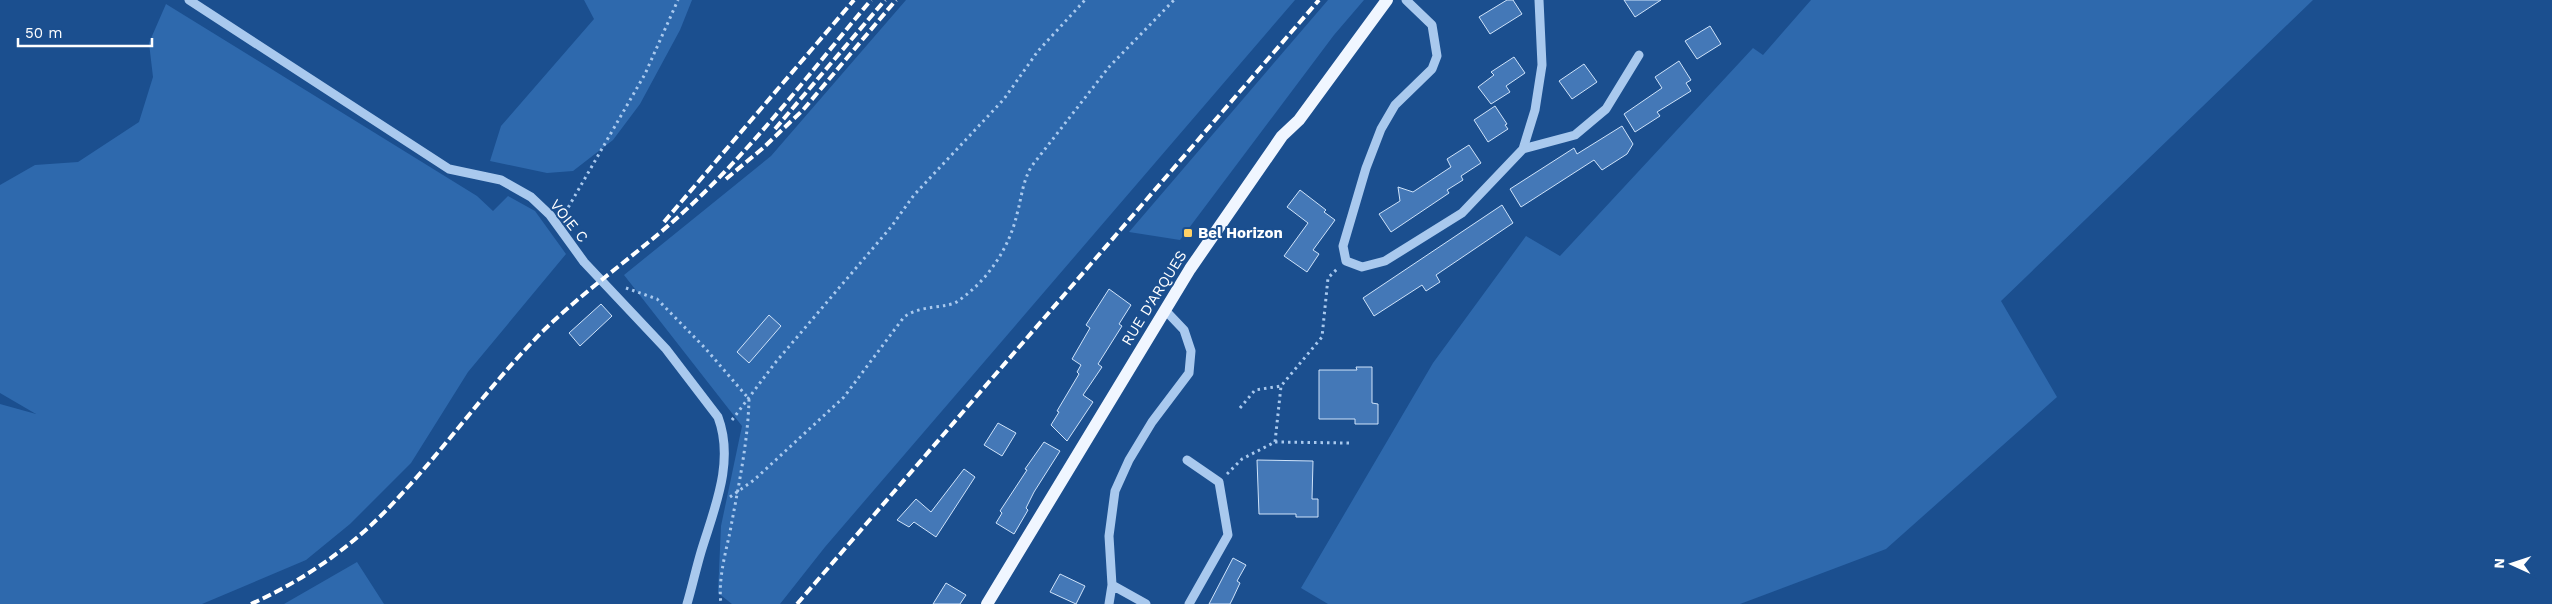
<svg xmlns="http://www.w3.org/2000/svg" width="2552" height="604" font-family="'Work Sans',sans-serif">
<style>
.green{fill:#2e69ad}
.building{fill:#4478b7;stroke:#cfe3fa}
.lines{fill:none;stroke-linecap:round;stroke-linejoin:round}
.path{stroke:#a9c9ee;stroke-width:3;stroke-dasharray:2.5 4;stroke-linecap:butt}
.minor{stroke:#a9c9ee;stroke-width:9}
.major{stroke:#f0f6ff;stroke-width:12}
.rail{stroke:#fff;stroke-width:4;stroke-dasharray:9 4;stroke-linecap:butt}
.poi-dot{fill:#ffd166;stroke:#1b4f8f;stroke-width:2}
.labels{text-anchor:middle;stroke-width:4;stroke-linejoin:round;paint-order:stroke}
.street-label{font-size:15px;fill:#fff;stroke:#1b4f8f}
.poi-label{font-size:15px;font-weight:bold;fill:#fff;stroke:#1b4f8f;text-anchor:start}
</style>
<rect width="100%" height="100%" fill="#1b4f8f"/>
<!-- green -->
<path class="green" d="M584 0H692L680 30 640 104 613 140 573 171 547 173 490 161 501 126 594 19Z
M906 0H1295L825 547 780 604H732L718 593 721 526 742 426 624 275 771 156Z
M1328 0H1364L1334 35 1180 240 1129 232Z
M1811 0H2313L2001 301 2057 397 1886 549 1740 604H1328L1301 588 1433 363 1526 236 1560 256 1753 48 1763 55Z
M166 4 477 196 493 211 508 196 535 211 566 254 468 372 411 463 350 524 306 560 202 604H0V404L36 414 0 393V185L35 165 78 162 139 122 153 77 149 43Z
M357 562 384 604H284Z"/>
<!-- building -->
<path class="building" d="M1507 0H1513L1522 14 1490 34 1479 17Z
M1624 0H1661L1635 17Z
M1710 26 1721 44 1697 59 1685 41Z
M1514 57 1525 73 1506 86 1510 92 1491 104 1478 87 1494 75 1491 72Z
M1679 61 1691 80 1686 83 1691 91 1657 112 1660 116 1635 132 1624 114 1662 88 1655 77Z
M1584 64 1597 82 1572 99 1559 81Z
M1495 106 1507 124 1505 125 1508 129 1488 142 1474 120Z
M1622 126 1633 144 1627 154 1602 170 1594 160 1521 207 1510 189 1574 148 1577 154Z
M1469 145 1481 163 1461 176 1463 180 1447 190 1449 193 1391 232 1379 214 1400 201 1398 187 1413 192 1451 167 1447 159Z
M1300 190 1326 210 1324 212 1335 220 1313 250 1319 254 1307 272 1284 256 1308 223 1287 207Z
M1502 205 1513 223 1436 275 1440 282 1426 291 1422 285 1374 316 1363 298Z
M1109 289 1131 305 1119 324 1122 326 1098 364 1102 367 1083 395 1093 402 1067 441 1051 425 1059 412 1057 411 1079 374 1077 372 1081 365 1072 359 1090 328 1086 325Z
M601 304 612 316 580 346 569 333Z
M769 315 781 326 749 363 737 352Z
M1356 367H1372V403L1378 404V424H1355V419H1319V370H1357Z
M998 423 1016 433 1002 456 984 445Z
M1044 442 1060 451 1034 492 1026 508 1028 510 1014 534 996 523 1002 513 1000 511 1027 470 1025 469Z
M1257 460 1313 461 1312 499H1318V517H1296V514H1259Z
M964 469 975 477 936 537 914 522 909 527 897 520 916 499 931 512Z
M1233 558 1246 565 1237 581 1240 583 1233 598 1230 604H1209Z
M1060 574 1085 586 1076 604 1050 592Z
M946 583 966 595 960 604H933Z"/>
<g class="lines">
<!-- path -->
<path class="path" d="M565 213 645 74 678 0
M626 288 657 299 705 348 749 399C748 443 738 488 730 532 725 555 718 580 721 604
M1240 408 1255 390 1281 386 1322 337 1328 278 1338 268
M732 420 775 363 891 227 914 195 1004 99 1038 51 1085 0
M1275 442 1349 443
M1227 474 1242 459 1275 442 1281 386
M730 497 754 480 844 397 904 317C922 304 947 309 958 301 987 281 1009 249 1017 214 1022 196 1022 184 1031 167L1109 67 1174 0"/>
<!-- minor -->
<path class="minor" d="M189 0 449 169 501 180 531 197 550 215 584 262 666 349 718 417C735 462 714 509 701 552 696 569 692 587 687 604
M1406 0 1432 25 1437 56 1432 69 1395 105 1381 129 1366 168 1343 246 1346 261 1362 267 1385 261 1462 213 1523 149 1535 110 1542 65 1539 0
M1523 149 1575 135 1606 109 1639 55
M1187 460 1219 482 1228 535 1189 604
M1112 585 1146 604
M1109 604 1112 585 1109 536 1115 491 1129 460 1152 422 1189 373 1191 351 1184 330 1165 310"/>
<!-- major -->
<path class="major" d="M987 604 1190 269 1282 136 1299 120 1387 0"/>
<!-- rail -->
<path class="rail" d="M775 129 885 0
M726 179 763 148 803 110 896 0
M664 222 854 0
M251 604C305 580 356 544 396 500 446 447 488 387 539 335 586 288 641 252 689 207 756 145 812 70 871 0
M797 604 1319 0"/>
</g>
<!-- markers -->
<rect class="poi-dot" x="1183" y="228" width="10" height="10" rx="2.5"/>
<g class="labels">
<!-- street labels -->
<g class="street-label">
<text transform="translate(569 221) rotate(51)" y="5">VOIE C</text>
<text transform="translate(1154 298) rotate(-58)" y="5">RUE D'ARQUES</text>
</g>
<!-- poi labels -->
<g class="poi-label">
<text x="1198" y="238">Bel Horizon</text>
</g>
</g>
<!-- north arrow -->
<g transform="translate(2512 564) rotate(273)" stroke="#1b4f8f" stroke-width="4" paint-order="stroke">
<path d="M0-4L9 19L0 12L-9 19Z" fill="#ffffff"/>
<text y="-8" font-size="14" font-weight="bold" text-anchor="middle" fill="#ffffff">N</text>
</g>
<!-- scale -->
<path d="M18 38v8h134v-8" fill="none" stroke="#ffffff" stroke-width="2.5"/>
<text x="25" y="38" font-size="15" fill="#ffffff" stroke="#1b4f8f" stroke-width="4" paint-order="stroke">50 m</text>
</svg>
